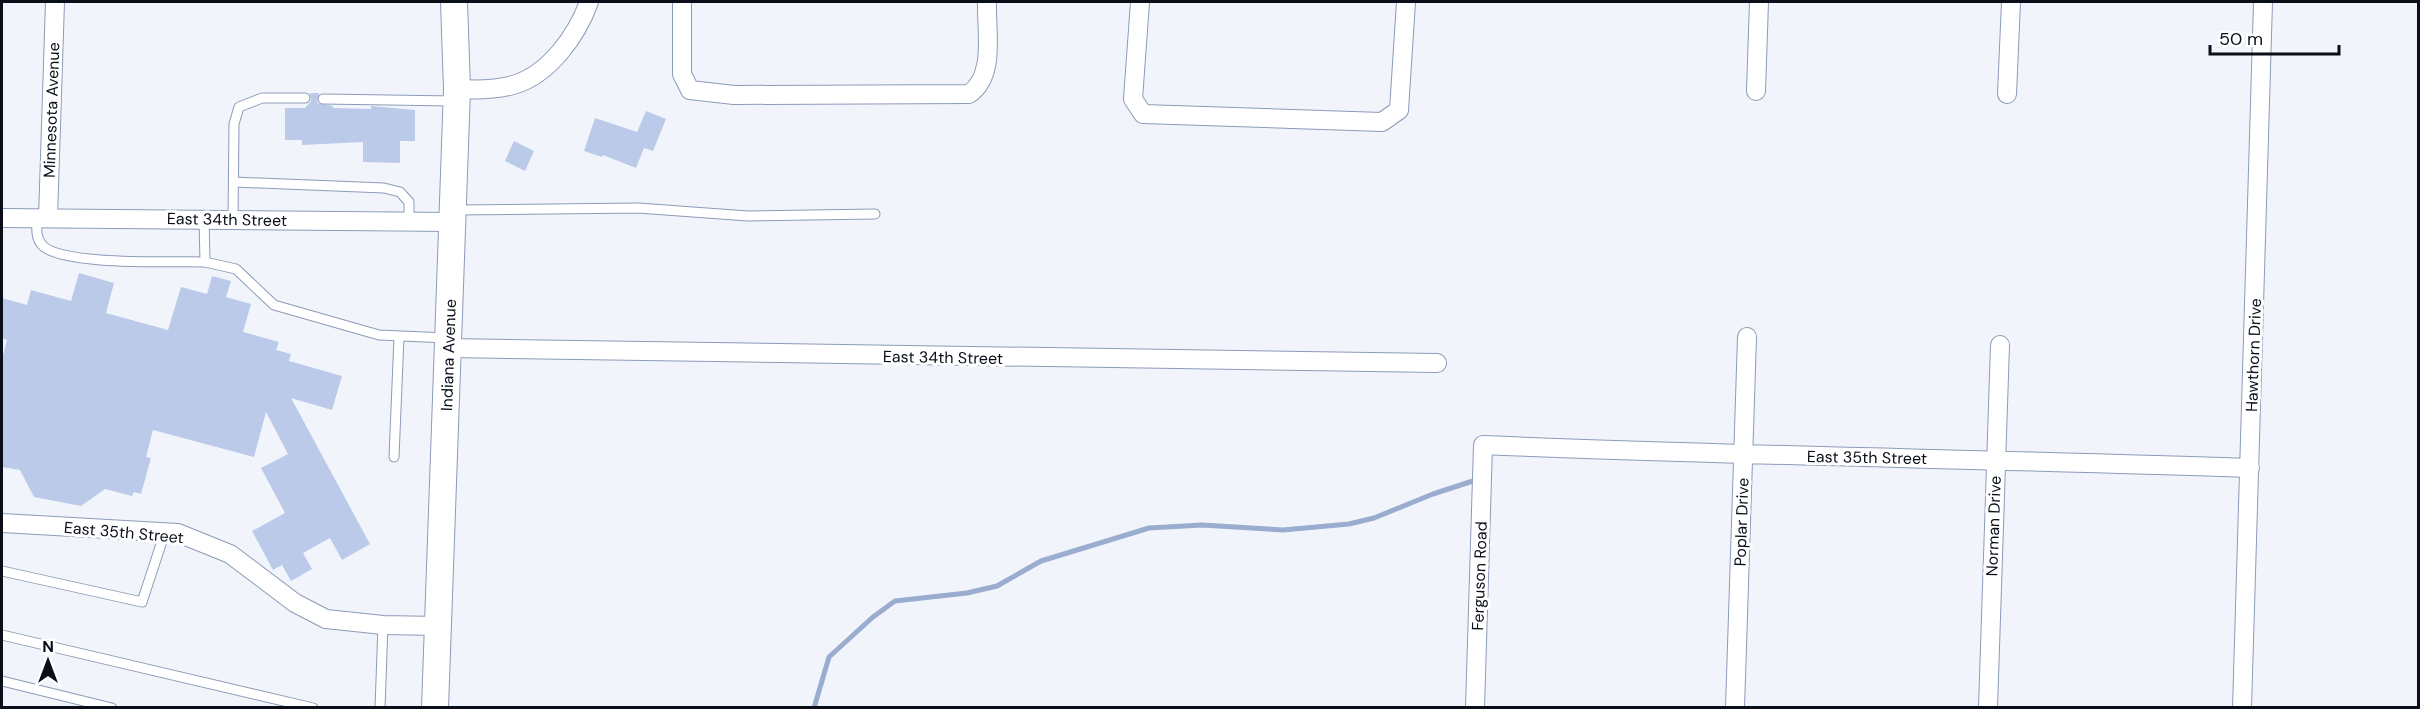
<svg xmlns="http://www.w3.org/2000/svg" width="2420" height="709" font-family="'DM Sans',sans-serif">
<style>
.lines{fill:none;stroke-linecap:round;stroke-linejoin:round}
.stream{stroke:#9aacd0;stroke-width:5}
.building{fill:#bbcae9}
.lane-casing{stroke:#8c9bb8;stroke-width:11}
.street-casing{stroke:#8c9bb8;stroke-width:20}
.secondary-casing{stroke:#8c9bb8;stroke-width:28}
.lane{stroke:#fff;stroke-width:9}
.street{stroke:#fff;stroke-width:18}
.secondary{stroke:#fff;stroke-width:26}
.labels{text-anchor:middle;stroke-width:6;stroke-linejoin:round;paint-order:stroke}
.street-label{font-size:16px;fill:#090e18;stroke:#fff}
</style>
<rect width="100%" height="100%" fill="#f1f5fb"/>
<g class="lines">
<!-- stream -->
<path class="stream" d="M814 708 829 657 873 617 895 601 967 593 997 586 1041 561 1149 528 1202 525 1283 530 1349 524 1374 518 1433 494 1479 479"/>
</g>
<!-- building -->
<path class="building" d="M310 93H319L317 103 333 106V108L371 109V106L415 110V141H400V163L363 162V142L302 145V140H285V108H305L311 101Z
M646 111 666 119 653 151 644 148 636 168 603 155 602 157 584 151 595 118 637 132Z
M514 141 534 151 525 171 505 161Z
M79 273 114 283 106 313 168 330 181 287 207 294 212 276 231 281 226 297 251 304 243 332 279 342 276 350 291 354 289 361 342 376 332 410 291 398 370 544 342 560 330 538 303 553 312 569 291 581 282 565 273 570 252 531 285 513 261 468 288 454 266 412 254 457 153 430 146 457 151 458 141 494 134 492 132 496 105 489 81 506 34 497 20 470 2 467V359L7 340 2 338V298L27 305 31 290 71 301Z"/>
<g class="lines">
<defs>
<path id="lane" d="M323 99 454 101
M234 182 384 188 400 192 409 202V221
M456 210 638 208 748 216 875 214
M37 218C37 227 35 237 42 245 61 266 174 261 205 262L204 219
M233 219 234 124 239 107 262 98H305
M205 262 236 269 274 305 379 335 447 338
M394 457 399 337
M2 571 142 602 165 532
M2 635 313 708
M2 681 112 708
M380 708 383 625"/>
<path id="street" d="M682 2V74L690 90 734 95 969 94C996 76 986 31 987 2
M1140 2 1133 99 1143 114 1382 122 1399 110 1406 2
M457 89C475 90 496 90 513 85 549 75 577 35 589 2
M1756 91 1759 2
M2007 94 2011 2
M2 218 453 222
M48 218 55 2
M448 348 1437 363
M2 523 178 533 230 554 295 603 326 619 383 625 438 626
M1475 708 1483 445C1739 456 1994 459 2250 468
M1735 708 1747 337
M1988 708 2000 345
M2242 708 2263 2"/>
<path id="secondary" d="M435 708 457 89 454 2"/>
</defs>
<!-- lane casing -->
<use href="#lane" class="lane-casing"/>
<!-- street casing -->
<use href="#street" class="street-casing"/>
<!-- secondary casing -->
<use href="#secondary" class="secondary-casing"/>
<!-- lane -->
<use href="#lane" class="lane"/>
<!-- street -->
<use href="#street" class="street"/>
<!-- secondary -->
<use href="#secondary" class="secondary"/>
</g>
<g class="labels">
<!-- street labels -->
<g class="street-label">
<text transform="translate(51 110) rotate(-88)" y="6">Minnesota Avenue</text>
<text transform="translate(227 219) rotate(1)" y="6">East 34th Street</text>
<text transform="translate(448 355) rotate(-88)" y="6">Indiana Avenue</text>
<text transform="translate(2253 355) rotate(-88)" y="6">Hawthorn Drive</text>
<text transform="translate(943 357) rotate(1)" y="6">East 34th Street</text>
<text transform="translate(1867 457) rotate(1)" y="6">East 35th Street</text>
<text transform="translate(1741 522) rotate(-88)" y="6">Poplar Drive</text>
<text transform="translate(1993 526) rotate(-88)" y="6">Norman Drive</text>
<text transform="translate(124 532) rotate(5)" y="6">East 35th Street</text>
<text transform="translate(1479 576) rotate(-88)" y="6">Ferguson Road</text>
</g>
</g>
<!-- border -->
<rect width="2420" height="709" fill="none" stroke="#090e18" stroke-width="6"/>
<!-- north arrow -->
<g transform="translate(48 661)" stroke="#ffffff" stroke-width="4.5" paint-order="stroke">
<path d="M0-4.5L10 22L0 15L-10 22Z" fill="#090e18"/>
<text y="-9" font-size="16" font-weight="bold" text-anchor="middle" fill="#090e18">N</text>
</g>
<!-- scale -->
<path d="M2210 45v9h129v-9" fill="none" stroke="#090e18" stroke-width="3"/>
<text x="2219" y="45" font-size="18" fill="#090e18" stroke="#ffffff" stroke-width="4.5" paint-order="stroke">50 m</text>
</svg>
